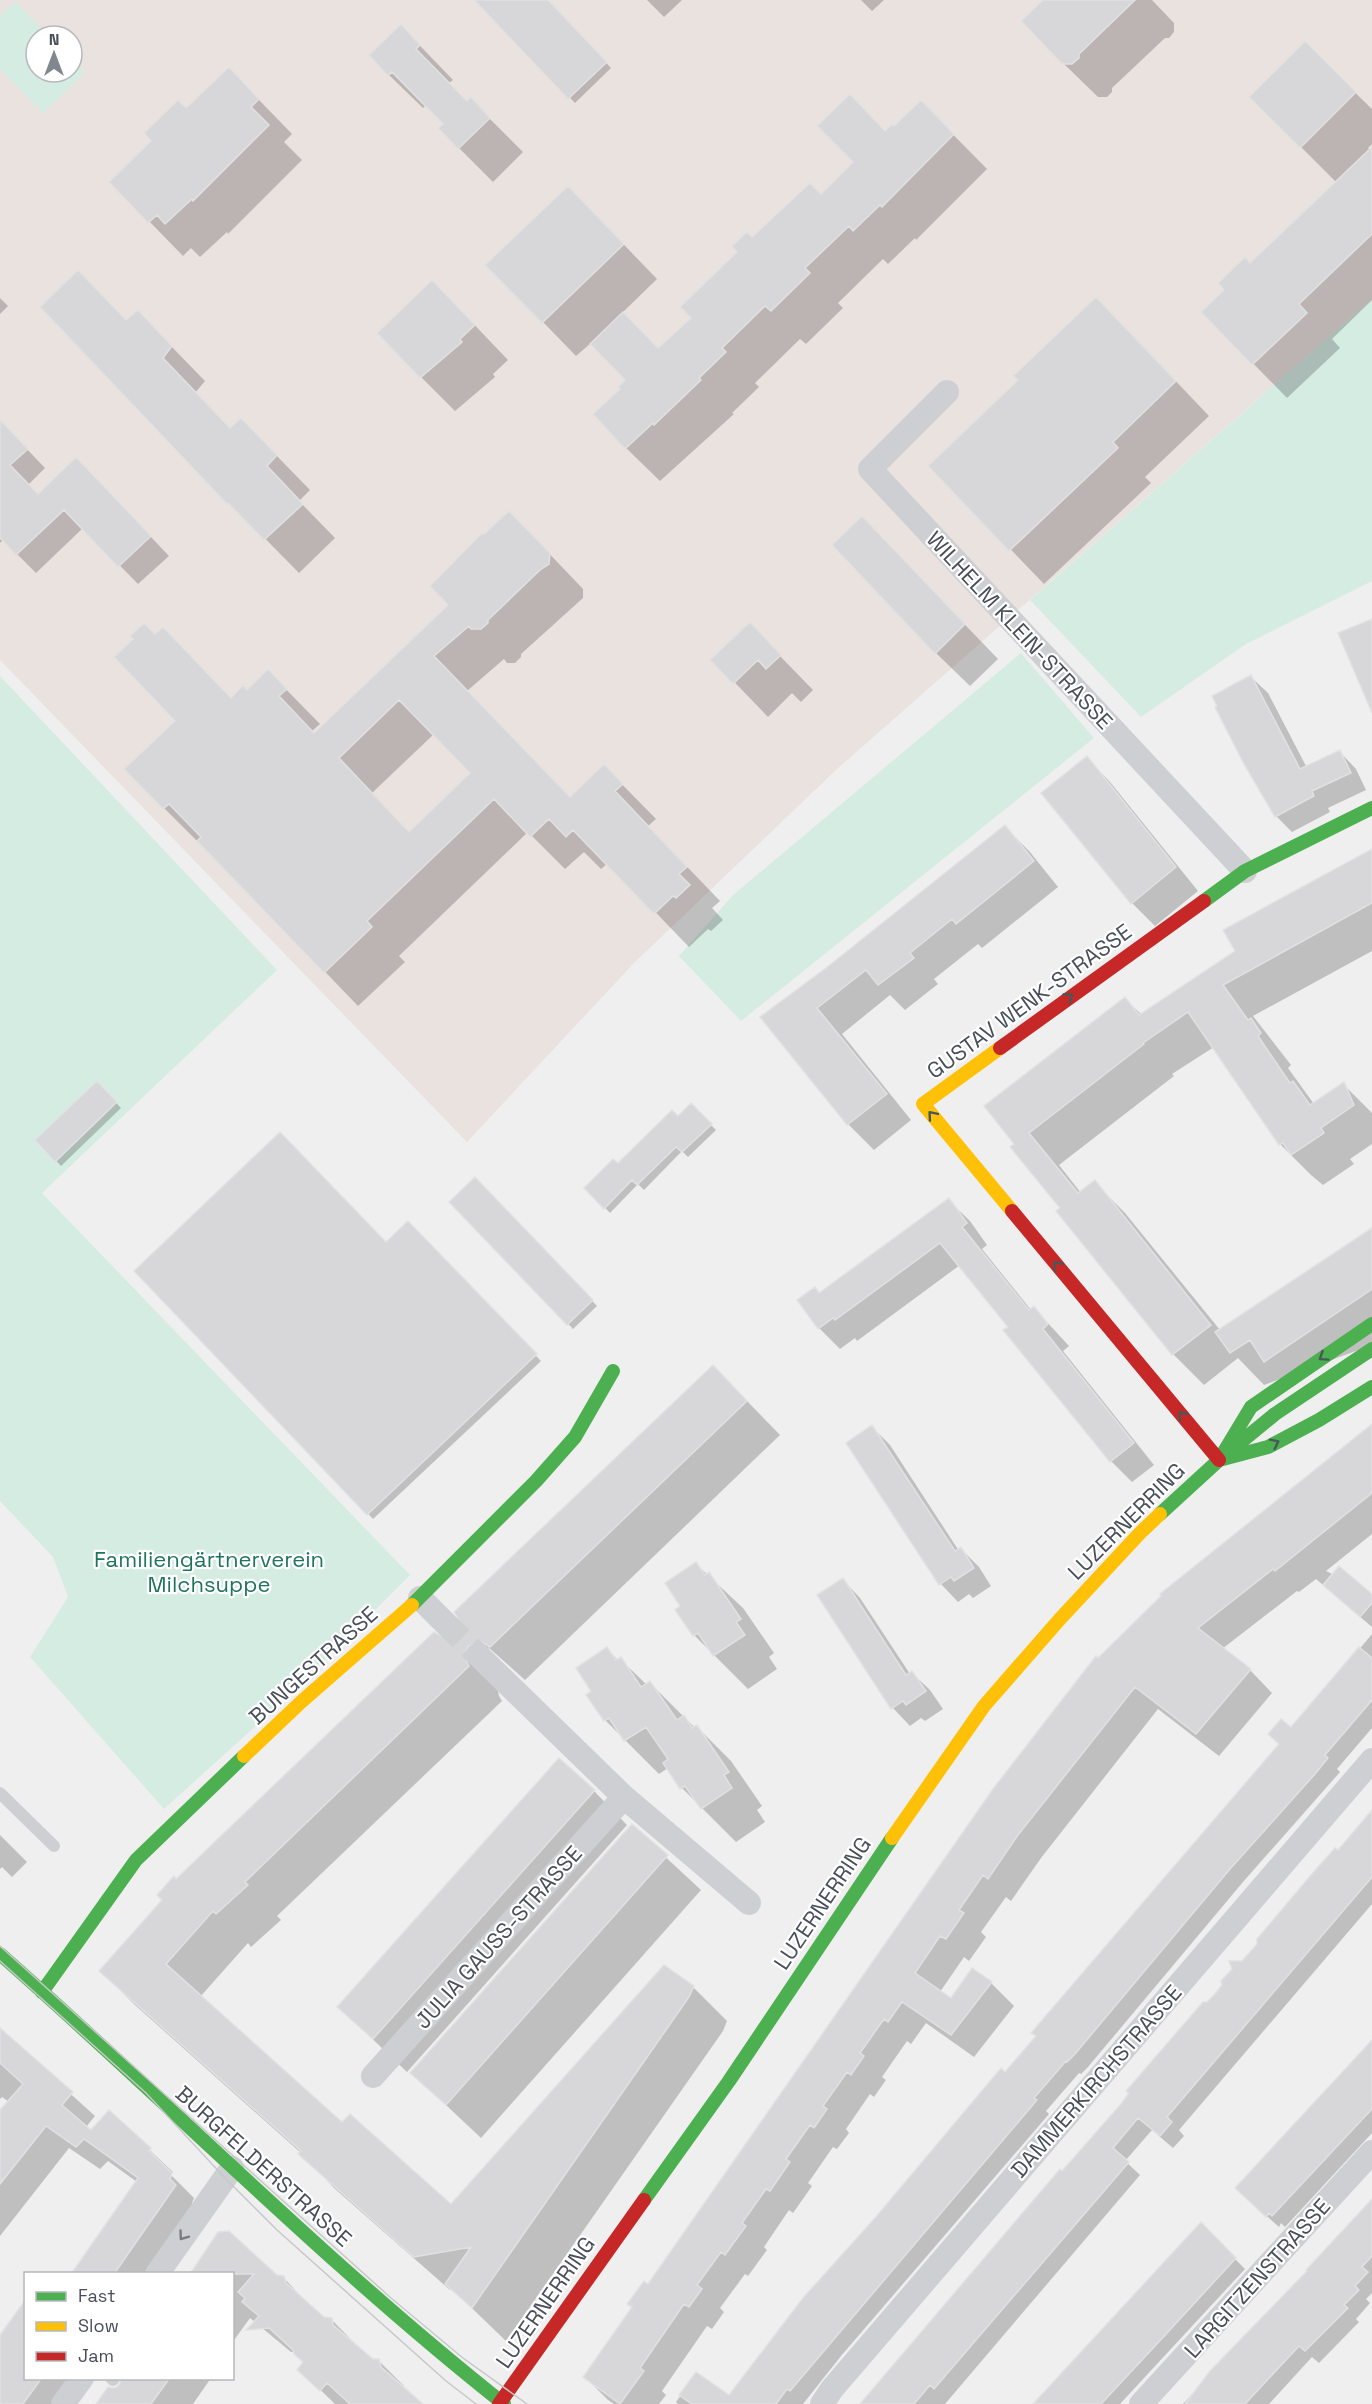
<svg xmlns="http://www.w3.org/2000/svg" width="1372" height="2404" font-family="'Space Grotesk',sans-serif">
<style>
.medical{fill:#eae2df;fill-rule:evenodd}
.green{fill:#d5ece3}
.shadow{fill:#0003;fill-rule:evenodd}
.building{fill:#d7d7d9;stroke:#e1e1e2;stroke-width:1.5;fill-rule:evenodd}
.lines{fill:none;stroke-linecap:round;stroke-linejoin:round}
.street-tunnel{stroke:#cecfd1;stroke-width:24;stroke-dasharray:24 12;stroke-linecap:butt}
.lane{stroke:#cecfd2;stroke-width:12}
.street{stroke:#cecfd2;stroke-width:24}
.fast{stroke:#4caf50;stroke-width:14}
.slow{stroke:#ffc107;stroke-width:14}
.jam{stroke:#c62828;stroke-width:14}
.tram{stroke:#c7c8ca;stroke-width:1.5}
.oneway{stroke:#485859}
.oneway2{stroke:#777b84}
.labels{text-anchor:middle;stroke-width:4.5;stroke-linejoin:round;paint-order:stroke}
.street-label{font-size:22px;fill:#484e5a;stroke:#fff}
.park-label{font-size:22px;fill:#20745b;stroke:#fff}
</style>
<rect width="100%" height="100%" fill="#efefef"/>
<!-- medical -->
<path class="medical" d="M0 0H1372V299L837 769 634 963 467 1142 0 660ZM36 36H72V72H36Z"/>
<!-- green -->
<path class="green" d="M15 1 49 36H36V72H72V60L85 73 43 113 0 69V16Z
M1372 299V581L1246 644 1141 717 1030 600Z
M1021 653 1094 738 741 1021 679 956 733 895Z
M0 676 277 970 42 1193 410 1575 292 1693 164 1809 30 1657 68 1597 53 1557 0 1501Z"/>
<!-- shadow -->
<path class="shadow" d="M476 0H546L611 68 575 103Z
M647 0H682L664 17Z
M861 0H884L872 11Z
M1045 0H1152L1174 23V32L1169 38H1165L1112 88V92L1107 97H1098L1063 63Z
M401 26 453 80 449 83 467 103 471 100 523 152 493 182 459 148 445 125 426 105 423 108 389 75Z
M229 69 292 134 284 142 302 160 228 234 227 232 200 257 191 248 183 256 111 182Z
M1340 78 1372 109V144L1368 148 1370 150 1372 148V300L1332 339 1340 348 1287 398 1203 312 1336 182 1251 97Z
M850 96 886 132 894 128 921 102 987 169 916 240 915 238 888 264 883 259 838 303 843 308 806 344 800 339 755 383 759 387 732 413 734 414 660 481 626 448 622 389 627 380 591 343 576 356 543 322 602 222 657 279 622 313 658 350 693 318 752 239 821 196 855 162Z
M0 298 8 306 0 314Z
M138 312 205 381 195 393 231 429 275 454 310 490 299 501 335 538 299 573 88 358Z
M466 316 508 360 493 374 495 377 455 411 421 377Z
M1130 333 1209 416 1145 477 1151 483 1044 584 930 466Z
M0 421 45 468 28 485 38 496 95 478 169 556 138 584 83 528 36 573 3 540 0 543Z
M543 547 583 589V598L521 654V657L515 663H507L504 659 467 691 571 798 604 766 656 819 648 826 720 901 712 908 723 920 711 931 708 929 689 947 608 863 601 869 584 852 565 869 528 832 399 956 405 962 358 1006 199 841 198 842 164 808 231 699 248 691 268 671 320 724 312 731 315 734ZM434 734 472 773 409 833 372 793Z
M895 552 998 659 970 686 936 653Z
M750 625 813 690 801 702 792 693 768 717 713 660Z
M1251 677 1268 693 1307 768 1340 752 1356 769 1366 790 1328 808 1330 812 1292 832 1276 816Z
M1087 758 1110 782 1198 891 1155 926 1132 903Z
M1005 827 1030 852 1058 887 982 948 978 944 934 979 938 984 905 1010 890 995 842 1034 911 1120 874 1150 848 1124 762 1017 826 969Z
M1372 851V951L1253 1016 1291 1065 1288 1068 1314 1104 1343 1084 1372 1113V1144L1350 1159 1354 1164 1323 1185 1311 1175 1280 1144 1214 1047 1172 1074 1174 1076 1059 1165 1081 1193 1094 1182 1125 1213 1220 1330 1372 1229V1345L1264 1385 1238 1358 1204 1385 1173 1354 1058 1211 1062 1208 1013 1147 1125 999 1142 1015 1237 951Z
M97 1083 121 1108 61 1166 37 1140Z
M691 1105 716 1130 688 1157 682 1151 644 1190 638 1184 610 1213 586 1188 618 1165Z
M475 1179 597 1306 573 1329 451 1202Z
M948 1200 970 1221 987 1245 982 1249 1031 1310 1034 1308 1069 1346 1063 1351 1154 1465 1132 1482 1111 1461 1010 1327 960 1265 857 1341 855 1338 840 1349 819 1328 820 1295Z
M408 1223 541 1361 373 1519 136 1271 386 1244Z
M747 1401 780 1435 525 1680 488 1647 491 1654 499 1696 502 1701 277 1916 281 1920 251 1947 248 1943 200 1997 343 2124 451 2206 693 1987 727 2021 723 2031 506 2341 453 2290H450L334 2188 301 2153 135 2005 101 1971 164 1900 176 1881 441 1637 455 1634Z
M1372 1426V1534L1326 1571 1364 1589 1372 1596V1627L1316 1579 1299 1592 1297 1591 1222 1649 1250 1670 1272 1693 1219 1756 1158 1709 1041 1858 1011 1901 1006 1897 981 1932 986 1937 969 1961 964 1957 940 1992 952 2000 991 1983 1014 2006 974 2057 926 2023 911 2044 907 2041 882 2077 886 2080 874 2097 870 2094 846 2129 849 2133 837 2149 833 2147 808 2183 812 2186 793 2213 789 2210 764 2247 767 2250 748 2276 745 2274 720 2308 724 2312 712 2329 707 2326 662 2391 666 2395 659 2404H614L608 2400 585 2377 648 2286 1098 1660Z
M872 1427 890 1445 959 1551 961 1549 979 1567 991 1586 973 1598 969 1594 958 1602 941 1584 848 1443Z
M696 1564 743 1608 774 1653 769 1657 777 1669 748 1689 694 1635 682 1607Z
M843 1580 860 1598 910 1674 912 1673 930 1690 943 1709 925 1721 921 1718 910 1726 893 1708Z
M1372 1634V1728L1337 1769 1340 1772 1243 1882 1088 2067 1081 2074 1079 2073 1046 2111 1049 2114 841 2356 803 2404H678L676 2402 696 2374 729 2397 1006 2074Z
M607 1649 618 1660 620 1659 647 1685 650 1683 695 1728 697 1727 731 1761 762 1806 757 1810 765 1822 736 1842 682 1788 668 1768 659 1774 605 1720 593 1692Z
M594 1791 627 1825 407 2072 339 2007Z
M1372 1813V1904L1179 2130 1184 2136 1173 2148 1152 2130 1125 2161 1140 2175 945 2404H862Z
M632 1826 701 1890 481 2138 412 2073Z
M0 1835 27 1862 12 1877 2 1867 0 1869Z
M0 2030 95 2116 86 2127 91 2132 109 2112 173 2172 171 2175 194 2198 192 2203 198 2209 153 2274H73L137 2182 108 2161 100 2169 69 2148 0 2236V2112L9 2102 2 2097 0 2099Z
M1372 2042V2133L1285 2227 1281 2223 1279 2227 1249 2200Z
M1372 2201V2293L1366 2299 1370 2303 1356 2319 1359 2322 1319 2363 1312 2357 1269 2404H1183L1243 2338 1255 2329Z
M1201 2225 1245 2269 1120 2404H1035Z
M219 2234 277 2276 283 2277 309 2305 324 2318 331 2319 372 2361H379L404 2386V2390L420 2404H335L299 2369 305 2363 295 2352H291L250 2318 232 2343V2274Z
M0 2338 26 2378H84L62 2404H0Z
M123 2378H211L193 2404H99L120 2386Z"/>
<!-- building -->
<path class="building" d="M474 0H548L607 62 568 99Z
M1043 0H1135L1079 54V58L1072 64H1062L1021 21Z
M401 24 420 45 416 49 467 101 471 97 490 118 458 149 438 128 443 124 392 72 388 76 369 55Z
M1305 41 1356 92 1300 148 1249 97Z
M229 67 259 99 251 107 269 125 193 201 192 199 165 224 157 215 148 223 109 182 151 141 144 133 178 100 186 108Z
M850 94 885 131 892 124 894 126 921 100 954 134 882 207 880 205 853 231 849 226 805 268 810 273 771 311 765 306 722 348 726 352 699 378 701 380 654 425 653 423 625 449 593 414 620 389 618 387 625 380 590 344 623 312 658 348 691 318 680 307 737 252 732 246 747 232 752 237 810 183 821 194 853 162 817 126Z
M1372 147V234L1299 304 1307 313 1252 365 1201 312 1224 290 1218 283 1245 257 1250 263Z
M568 186 624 244 542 323 485 265Z
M78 270 126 320 138 310 172 346 163 358 230 428 241 418 277 455 267 466 303 504 264 540 228 503 227 504 40 307Z
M432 280 475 325 460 339 462 342 420 378 377 333Z
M1096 297 1176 381 1113 442 1118 448 1009 551 928 466 1018 380 1013 376Z
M0 420 28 449 10 465 38 494 76 457 151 536 118 567 64 510 16 555 0 538Z
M509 511 550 553 549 564 540 570 488 620V623L481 629H471L469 626 434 656 570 797 604 764 623 784 615 791 687 867 679 874 690 885 676 898 673 896 654 914 573 830 566 837 549 819 530 837 494 799 367 921 372 927 324 973 197 841 201 837 169 804 163 809 124 769 175 721 114 657 133 639 130 636 144 623 155 634 163 627 231 698 243 685 247 690 268 669 287 689 279 696 314 733 448 605 430 586 482 533 484 534ZM399 700 470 773 409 832 339 758Z
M862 516 965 624 935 654 832 545Z
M1372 619V713L1338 633Z
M750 622 781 655 766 669 758 660 733 684 710 660Z
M1251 675 1300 769 1340 750 1351 773 1312 791 1314 796 1275 817 1244 764 1215 707 1217 706 1212 696Z
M1087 756 1176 867 1131 904 1041 793Z
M1005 825 1034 861 956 924 952 919 910 953 914 958 878 985 866 970 817 1008 887 1094 847 1125 760 1017 826 968Z
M1372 849V903L1223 985 1248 1020 1251 1018 1261 1033 1258 1036 1290 1083 1293 1081 1310 1105 1344 1082 1354 1105 1321 1128 1324 1133 1291 1155 1283 1143 1279 1145 1188 1012 1143 1043 1144 1044 1029 1133 1078 1193 1095 1180 1211 1325 1172 1355 1056 1211 1060 1208 1010 1147 1014 1144 984 1106 1125 997 1139 1015 1235 951 1223 930Z
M97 1081 117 1102 55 1162 35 1140Z
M691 1103 712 1124 682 1152 676 1147 637 1185 632 1180 604 1209 584 1188 613 1159 618 1163 672 1110 678 1116Z
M280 1132 386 1242 408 1221 537 1354 367 1515 134 1271Z
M475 1177 593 1300 567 1325 449 1202Z
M949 1198 967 1223 962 1227 1029 1310 1034 1306 1048 1324 1043 1329 1134 1443 1110 1462 1003 1330 1008 1327 940 1243 835 1320 833 1318 818 1329 797 1300 815 1287 819 1293Z
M1372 1228V1289L1264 1362 1250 1340 1230 1353 1215 1332Z
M713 1365 747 1401 490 1647 482 1642 469 1646 465 1653 466 1660 469 1666 245 1882 248 1885 216 1914 213 1911 166 1964 342 2122 350 2114 451 2204 664 1965 694 1986 689 1997 472 2308 445 2284 471 2247 414 2257 298 2154 301 2151 99 1971 162 1900 157 1895 174 1876 176 1879 434 1632 441 1636 454 1632 458 1625V1618L454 1612Z
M1372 1424V1493L1275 1571 1273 1569 1198 1628 1251 1669 1196 1734 1135 1687 1018 1835 988 1879 983 1875 959 1910 964 1913 946 1939 940 1936 915 1973 951 1998 972 1968 992 1982 951 2035 902 2002 888 2022 884 2019 860 2053 864 2056 851 2075 847 2072 823 2106 827 2109 814 2128 810 2125 786 2159 790 2162 770 2191 766 2189 742 2223 746 2226 725 2255 721 2252 697 2285 702 2289 689 2307 684 2304 640 2368 644 2371 620 2404 583 2377 632 2307 627 2304 644 2281 648 2284 993 1789 1096 1656 1098 1658 1161 1596 1160 1594Z
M872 1425 955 1551 961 1547 974 1568 954 1581 951 1577 939 1585 846 1443Z
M696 1562 705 1575 709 1572 741 1619 736 1622 745 1635 713 1656 698 1633 693 1636 675 1610 680 1606 665 1583Z
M1339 1566 1372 1594V1603L1360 1617 1323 1585Z
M843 1578 906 1675 912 1671 926 1691 906 1705 903 1701 891 1709 817 1595Z
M607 1647 616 1660 621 1657 641 1687 650 1681 677 1720 684 1715 692 1728 697 1725 729 1772 724 1775 732 1788 701 1809 685 1786 680 1789 663 1763 668 1759 646 1727 624 1741 609 1718 604 1721 586 1695 591 1691 576 1668Z
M1359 1647 1372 1658V1700L1325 1755 1328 1758 1315 1774 1230 1869 1075 2054 1067 2062 1066 2061 1034 2098 1037 2100 790 2391 787 2389 776 2404H692L679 2395 696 2372 729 2395 803 2298 875 2218 1001 2068 1005 2072 1036 2036 1031 2033 1279 1744 1268 1734 1281 1719 1291 1727Z
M559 1758 595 1790 373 2039 337 2007Z
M1372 1810V1877L1167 2117 1172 2122 1160 2136 1138 2118 1113 2148 1129 2162 934 2389 930 2385 914 2404H860L1060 2169 1062 2171 1121 2104 1129 2093 1126 2091 1203 2002H1207L1215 1994 1222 1985 1221 1981 1232 1969 1229 1961H1242L1257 1944V1939L1311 1875 1335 1848 1338 1850Z
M632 1824 668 1855 446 2105 410 2073Z
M0 2028 73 2092 62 2105 91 2130 109 2110 151 2148 149 2151 172 2173 170 2179 176 2185 114 2274H71L138 2178 84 2139 76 2147 46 2126 0 2184V2110L23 2084 0 2063Z
M1372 2040V2109L1272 2216 1269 2213 1266 2217 1235 2188Z
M1372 2199V2256L1362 2267 1368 2272 1355 2286 1359 2290 1344 2305 1348 2308 1305 2351 1299 2346 1245 2404H1185L1210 2371 1307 2271 1306 2270Z
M1201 2222 1236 2258 1168 2332 1101 2404H1033Z
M229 2231 277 2275 284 2276 286 2283 324 2317 332 2318 333 2325 373 2359H379L381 2367 423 2404H350L327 2383 320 2391 297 2370 303 2362 294 2354 293 2350 269 2328 246 2330 259 2316 242 2302 245 2298 238 2292 254 2274H190L218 2232Z
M26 2299V2379H41L23 2404H0V2335Z
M121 2379H169L151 2404H96L108 2387 115 2388 119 2385Z"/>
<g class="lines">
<!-- street-tunnel -->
<path class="street-tunnel" d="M444 1622 479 1656"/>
<!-- lane -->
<path class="lane" d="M0 1793 54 1846
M111 2378 113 2380"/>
<!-- street -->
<path class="street" d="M947 392 870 469 1245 871
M420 1598 444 1622
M479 1656 624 1797 749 1903
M373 2076 624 1797
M157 2274 232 2168
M63 2404 82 2378
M822 2404 832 2389 1372 1760
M1141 2404 1372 2152"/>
<!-- fast -->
<path class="fast" d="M1204 901 1245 871 1372 808
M1219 1460 1268 1447 1319 1420 1372 1387
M1219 1460 1275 1414 1372 1349
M1160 1514 1219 1460 1251 1407 1372 1324
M412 1605 536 1481 575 1437 613 1371
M0 1954C169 2103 327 2264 504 2404
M42 1992 136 1860 244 1756
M644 2200 729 2081 892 1838"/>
<!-- slow -->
<path class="slow" d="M1000 1048 923 1104 1012 1211
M244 1756 301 1702 412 1605
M892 1838 984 1706 1059 1620 1140 1533 1160 1514"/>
<!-- jam -->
<path class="jam" d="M1000 1048 1204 901
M1012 1211 1219 1460
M499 2404 644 2200"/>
<!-- tram -->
<path class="tram" d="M0 1946 391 2298 463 2358 527 2404
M0 1961 146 2093 225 2178 277 2230 446 2381 476 2404"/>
</g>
<!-- one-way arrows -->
<defs><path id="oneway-chevron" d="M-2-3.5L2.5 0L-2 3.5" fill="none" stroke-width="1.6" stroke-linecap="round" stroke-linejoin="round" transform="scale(1.5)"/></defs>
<g class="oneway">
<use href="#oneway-chevron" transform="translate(1069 997) rotate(-36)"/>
<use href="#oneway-chevron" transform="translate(932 1115) rotate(-130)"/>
<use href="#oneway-chevron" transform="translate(1057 1265) rotate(-130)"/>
<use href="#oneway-chevron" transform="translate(1323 1357) rotate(146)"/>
<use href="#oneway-chevron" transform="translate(1182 1415) rotate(-130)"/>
<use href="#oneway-chevron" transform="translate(1275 1443) rotate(-26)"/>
</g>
<use class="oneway2" href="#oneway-chevron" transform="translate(183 2236) rotate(126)"/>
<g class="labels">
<!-- street labels -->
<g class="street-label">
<text transform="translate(1020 630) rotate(47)" y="8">WILHELM KLEIN-STRASSE</text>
<text transform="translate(1029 1001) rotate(-36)" y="8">GUSTAV WENK-STRASSE</text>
<text transform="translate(1126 1521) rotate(-45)" y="8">LUZERNERRING</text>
<text transform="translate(313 1665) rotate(-42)" y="8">BUNGESTRASSE</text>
<text transform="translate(822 1903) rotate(-56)" y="8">LUZERNERRING</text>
<text transform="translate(498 1937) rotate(-48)" y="8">JULIA GAUSS-STRASSE</text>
<text transform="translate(1096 2081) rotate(-49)" y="8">DAMMERKIRCHSTRASSE</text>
<text transform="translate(264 2166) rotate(42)" y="8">BURGFELDERSTRASSE</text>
<text transform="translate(1257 2278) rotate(-48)" y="8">LARGITZENSTRASSE</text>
<text transform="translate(545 2302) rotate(-55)" y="8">LUZERNERRING</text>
</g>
<!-- park labels -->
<g class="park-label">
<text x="209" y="1567">Familiengärtnerverein<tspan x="209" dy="25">Milchsuppe</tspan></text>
</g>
</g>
<!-- legend -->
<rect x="24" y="2272" width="210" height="108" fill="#ffffff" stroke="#b6b8bd" stroke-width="1.5"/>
<rect x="36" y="2292" width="30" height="9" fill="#4caf50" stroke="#b6b8bd" stroke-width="1.5"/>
<text x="78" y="2302" font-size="18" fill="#484e5a">Fast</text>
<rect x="36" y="2322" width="30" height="9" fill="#ffc107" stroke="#b6b8bd" stroke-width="1.5"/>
<text x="78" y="2332" font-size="18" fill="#484e5a">Slow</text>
<rect x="36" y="2352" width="30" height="9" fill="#c62828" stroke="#b6b8bd" stroke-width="1.5"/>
<text x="78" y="2362" font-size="18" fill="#484e5a">Jam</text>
<!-- north arrow -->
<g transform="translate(54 54)"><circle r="28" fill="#ffffff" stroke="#b6b8bd" stroke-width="1.5"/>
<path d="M0-4.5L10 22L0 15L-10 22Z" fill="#82868e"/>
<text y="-9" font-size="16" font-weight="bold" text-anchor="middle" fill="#484e5a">N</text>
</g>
</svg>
